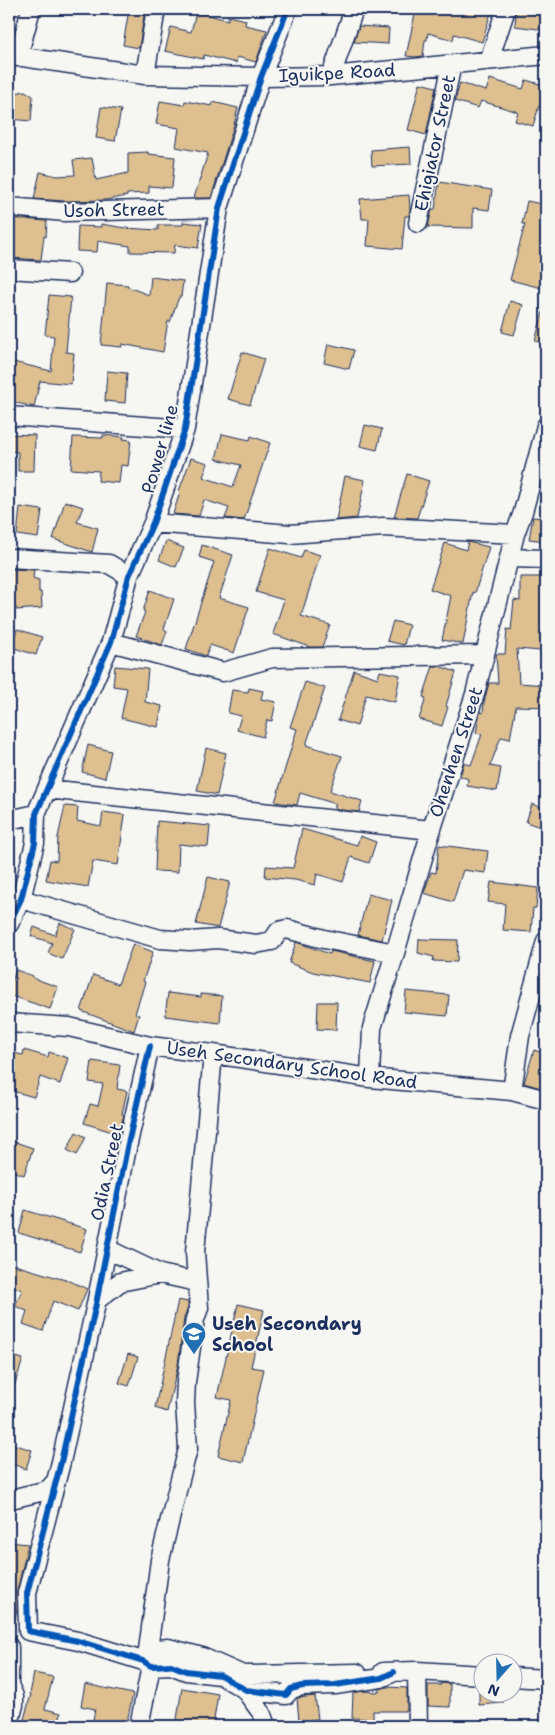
<svg xmlns="http://www.w3.org/2000/svg" width="555" height="1735" font-family="'Shantell Sans',sans-serif">
<style>
.building{fill:#ddbf90;stroke:#1b2f5e}
.lines{fill:none;stroke-linecap:round;stroke-linejoin:round}
.minor-casing{stroke:#1b2f5e;stroke-width:21}
.minor{stroke:#f6f6f2;stroke-width:18}
.cycleway-casing{stroke:#f6f6f2;stroke-width:9}
.cycleway{stroke:#0057b8;stroke-width:6}
.labels{text-anchor:middle;stroke-width:4;stroke-linejoin:round;paint-order:stroke}
.street-label{font-size:18px;fill:#1b2f5e;stroke:#f6f6f2}
.poi-label{font-size:18px;font-weight:bold;fill:#1b2f5e;stroke:#f6f6f2;text-anchor:start}
</style>
<rect width="100%" height="100%" fill="#f6f6f2"/>
<filter id="ink" filterUnits="userSpaceOnUse"><feTurbulence type="fractalNoise" baseFrequency=".02" numOctaves="2"/><feDisplacementMap in="SourceGraphic" scale="10" xChannelSelector="R" yChannelSelector="G"/><feConvolveMatrix kernelMatrix="1 2 1 2 8 2 1 2 1" color-interpolation-filters="sRGB"/></filter>
<g filter="url(#ink)">
<!-- building -->
<path class="building" d="M129 9H145L139 48 123 45Z
M416 9H492L482 42 454 34 453 40 428 33 427 40H425L423 56 415 57 406 56Z
M516 11 546 15V30L515 26Z
M196 12 228 20V16L246 20 245 25 267 30 256 62 237 57 236 63 204 55 203 59 165 51 171 27 191 32Z
M359 26 389 28 388 44 354 42Z
M490 79 523 89 526 80 546 86 541 107 539 106 533 126 515 121 518 112 481 101 478 108 455 101 460 83 486 91Z
M420 83 436 87 426 135 408 130Z
M25 91 33 96 31 121 9 119 10 94Z
M160 101 184 105 185 101 212 106 213 102 238 108 234 125 211 198H194L208 153 176 147 179 128 156 124Z
M101 107 121 110 115 141 96 138Z
M410 147 411 164 372 166 371 150Z
M148 152V154L175 157 172 188 149 186V193L127 194V196L106 200 65 201 34 199 40 172 57 176 75 175 73 160 92 158 96 180 128 173V153Z
M439 182 492 190 489 210 473 208V228L428 227 432 209H435Z
M409 195 410 208 409 216H405L402 249 367 246 369 219H362L360 199Z
M527 201 546 205V289L510 280 525 224H522Z
M9 218 47 221 46 237 44 236 41 260 9 258Z
M183 222 202 224 198 248 175 245 174 253 130 252V246L98 241 97 252 77 251 78 226 101 227V224L125 228 158 230V225H183Z
M151 277 183 281 181 297H179L170 322 168 321 163 352 122 344V347L101 345 107 283 128 285V287L149 295Z
M49 295 71 297 66 352 74 353 71 384 40 381 34 407 9 401V361L51 371 54 336 45 335Z
M510 301 523 305 514 335 502 332Z
M543 312 546 313V344L535 341Z
M328 344 354 350 349 369 324 363Z
M242 352 264 359 250 405 228 399Z
M107 371 127 373 125 403 105 401Z
M365 425 382 429 377 450 360 446Z
M9 434 35 435 34 471H18V452L9 451Z
M222 434 250 440 251 436 270 443 244 520 225 518 229 508 204 500 199 516 173 514 180 492 179 491 191 458 208 463 203 477 233 487 241 465 216 459Z
M103 435 124 437 123 439 131 440 128 466 121 465 119 483 98 481 99 471 71 469 73 437 103 438Z
M407 474 429 481 417 518 394 517Z
M345 476 365 480 357 518 336 520Z
M65 501 83 507 77 522 98 528 92 552 53 539Z
M20 507 42 510 38 538 17 535Z
M533 517 546 518V541L529 539Z
M166 541 184 548 176 567 159 560Z
M468 542 489 547 475 593 473 592 463 644 442 640 451 596 430 589 445 543 466 550Z
M202 545 233 555 219 598 249 607 234 653 210 645 206 656 186 649 214 562 199 557Z
M270 548 301 558 304 550 320 555 301 616 330 625 322 647H310L273 634 284 600 256 592Z
M9 569 34 570 33 578 39 580V592H41L42 608 16 610V607L9 606Z
M520 577H546V627L543 626 541 651 517 649 519 683 546 685V707L516 706 510 739 501 737 490 766 501 768 497 791 467 786 468 779 460 776 464 763 471 765 482 734 476 733 480 712 483 713 484 702 489 683H498L496 654H505L507 629 511 630 514 600 520 601Z
M150 590 174 599 164 629 167 631 162 645 136 636 145 612 143 611Z
M393 621 409 625 404 645 387 641Z
M17 629 42 637 36 655 11 647Z
M115 666 148 669 145 702 162 706 158 727 121 718 127 688 113 686Z
M433 666H439L456 672 446 706 448 707 442 726 419 719 426 698 423 697Z
M354 670 378 678 380 671 400 675 395 702 366 695 357 726 338 720Z
M305 682 325 688 306 745 342 756 330 791 362 801 359 812 334 809 336 804 300 793 297 805 275 802 297 729 290 727Z
M249 688 263 691 261 699 276 702 272 721 267 720 263 737 237 730 241 716 228 713 232 690 248 692Z
M88 745 111 751 105 778 82 772Z
M206 748 226 753 217 795 197 791Z
M532 804 546 809V829L526 822Z
M65 806 78 807 77 821 101 826 103 812 125 815 118 865 93 861 88 887 46 880 50 860 57 861 58 837Z
M157 821 210 826 208 847 179 844 178 872 155 871Z
M302 829 357 845 360 836 376 842 369 863 351 857 343 882 317 874 315 885 295 880 265 877 266 866 293 868Z
M439 845 488 851 485 873 463 870 453 902 424 893 431 872 436 873Z
M208 877 230 882 218 928 196 924Z
M491 882 538 888 536 908H533L531 932 503 930 505 904 488 902Z
M368 894 392 900 382 940 358 935Z
M60 923 75 929 62 959 48 953 52 943 31 936 34 927 55 935Z
M419 939 458 940 457 962 433 961 434 957 418 953Z
M296 942 330 954 331 951 375 961 370 983 313 972 289 963Z
M133 944 153 952 143 981 145 982 135 1014 139 1015 134 1031 81 1011 93 975 118 984Z
M16 970 33 976V978L58 987 50 1009 9 995V990Z
M406 991 449 995 447 1016 404 1012Z
M168 993 201 997V994L222 996 220 1023 165 1016Z
M318 1002H337L336 1030 317 1029Z
M24 1050 48 1057 49 1052 68 1058 60 1084 40 1077 34 1097 9 1090V1052L23 1055Z
M534 1050 546 1054V1082L544 1089 524 1083Z
M92 1061 120 1065 117 1089 127 1091 122 1114 124 1115 118 1134 84 1123 90 1104 98 1106 103 1084 89 1082Z
M76 1132 86 1137 77 1155 67 1150Z
M9 1140 33 1148 24 1175 9 1170Z
M25 1210 87 1229 80 1252 19 1233Z
M11 1264 72 1282 87 1289 78 1311 53 1301 43 1331 23 1324 27 1311 15 1306 22 1290 9 1285V1271Z
M178 1300 188 1302V1306L184 1318 178 1365 167 1412 155 1408Z
M238 1304 264 1310 251 1367 264 1369 243 1462 218 1456 231 1400 217 1397Z
M128 1354 138 1357 129 1386 119 1383Z
M9 1355 23 1359 11 1396 9 1395Z
M9 1443 32 1450 26 1469 9 1463Z
M9 1542 28 1544 17 1591V1609L13 1626 9 1625Z
M34 1673 53 1677 45 1709 61 1713 58 1726H36L23 1723 31 1694H30Z
M441 1683 450 1684V1707L428 1706V1685H441Z
M85 1684 133 1694 126 1726H92L95 1709 81 1706Z
M387 1687 407 1688V1711H373V1719L352 1718 353 1693 363 1691 379 1692V1689Z
M182 1688 218 1694 213 1726 176 1725Z
M479 1692H502L503 1703 479 1705Z
M315 1696 318 1719 299 1721 297 1698Z"/>
<g class="lines">
<defs>
<path id="minor" d="M9 55 145 75 261 77 331 76 546 55
M18 57 31 9
M489 60 506 9
M145 75 156 9
M331 76 354 9
M9 207 65 212 219 208
M418 223 452 64
M9 269 70 273
M9 416 185 429
M153 523 290 534 383 527 515 534
M9 558 109 564 129 576
M510 558 546 559
M111 642 223 672 272 658 485 655
M47 789 431 830
M9 820 36 814
M21 899 160 939 190 941 218 939 256 944 272 941 279 931 287 929 324 939 395 953
M9 924 21 899 35 843 36 814 111 642 129 576 153 523 185 429 219 208 261 77 288 9
M9 1023 69 1027 150 1046 213 1054 370 1078 512 1091 546 1100
M150 1046 127 1148 96 1304 61 1462 27 1593 28 1631 78 1641 143 1661 151 1666 171 1665 186 1671 220 1675 246 1690 286 1695 291 1689 302 1686 335 1685 381 1678 394 1672
M370 1078 372 1028 395 953 428 841 475 694 515 534 523 512 546 426
M512 1091 520 1036 546 941
M107 1249 160 1274 197 1282
M97 1300 120 1282 160 1274
M11 1499 48 1490 56 1481
M9 1647V1685L14 1696V1705L9 1724
M148 1650 168 1648 202 1657 243 1675 357 1673
M417 1671 418 1726
M383 1672 417 1671 482 1675
M512 1677 546 1679
M245 1683 247 1693 261 1712 266 1726
M139 1726 151 1666 148 1650 160 1560 177 1491 188 1449 185 1403 186 1382 195 1319 199 1308 195 1252 213 1054"/>
</defs>
<!-- minor casing -->
<use href="#minor" class="minor-casing"/>
<!-- minor -->
<use href="#minor" class="minor"/>
<defs>
<path id="cycleway" d="M9 924 21 899 35 843 36 814 111 642 129 576 153 523 185 429 219 208 261 77 288 9
M150 1046 127 1148 96 1304 61 1462 27 1593 28 1631 78 1641 143 1661 151 1666 171 1665 186 1671 220 1675 246 1690 286 1695 291 1689 302 1686 335 1685 381 1678 394 1672"/>
</defs>
<!-- cycleway casing -->
<use href="#cycleway" class="cycleway-casing"/>
<!-- cycleway -->
<use href="#cycleway" class="cycleway"/>
</g>
</g>
<!-- icons -->
<defs>
<symbol id="school-pin" viewBox="-11 -11 22 30"><path d="M0 17L-7.5 6A9.5 9.5 0 1 1 7.5 6Z" fill="#1f6fb2" stroke="#f6f6f2"/><path d="M0-5L7-2L0 1L-7-2ZM-4 1L0 2.5L4 1V4Q0 6-4 4Z" fill="#fff"/></symbol>
</defs>
<g fill-rule="evenodd">
<use href="#school-pin" x="180" y="1320" width="28" height="38"/>
</g>
<g class="labels">
<!-- street labels -->
<g class="street-label">
<text transform="translate(337 73) rotate(-3)" y="6">Iguikpe Road</text>
<text transform="translate(435 143) rotate(-78)" y="6">Ehigiator Street</text>
<text transform="translate(114 210) rotate(-1)" y="6">Usoh Street</text>
<text transform="translate(160 449) rotate(-74)" y="6">Power line</text>
<text transform="translate(456 752) rotate(-72)" y="6">Ohenhen Street</text>
<text transform="translate(292 1065) rotate(8)" y="6">Useh Secondary School Road</text>
<text transform="translate(107 1172) rotate(-78)" y="6">Odia Street</text>
</g>
<!-- poi labels -->
<g class="poi-label">
<text x="212" y="1330">Useh Secondary<tspan x="212" dy="21">School</tspan></text>
</g>
</g>
<!-- margin -->
<rect width="555" height="1735" fill="none" stroke="#f6f6f2" stroke-width="30"/>
<rect x="15" y="15" width="525" height="1705" fill="none" stroke="#1b2f5e" stroke-width="2" filter="url(#ink)"/>
<!-- north arrow -->
<g transform="translate(498 1678) rotate(200)"><circle r="24" fill="#f6f6f2" stroke="#9ea6b7"/>
<path d="M0-4L9 19L0 12L-9 19Z" fill="#1f6fb2"/>
<text y="-8" font-size="14" font-weight="bold" text-anchor="middle" fill="#1b2f5e">N</text>
</g>
</svg>
